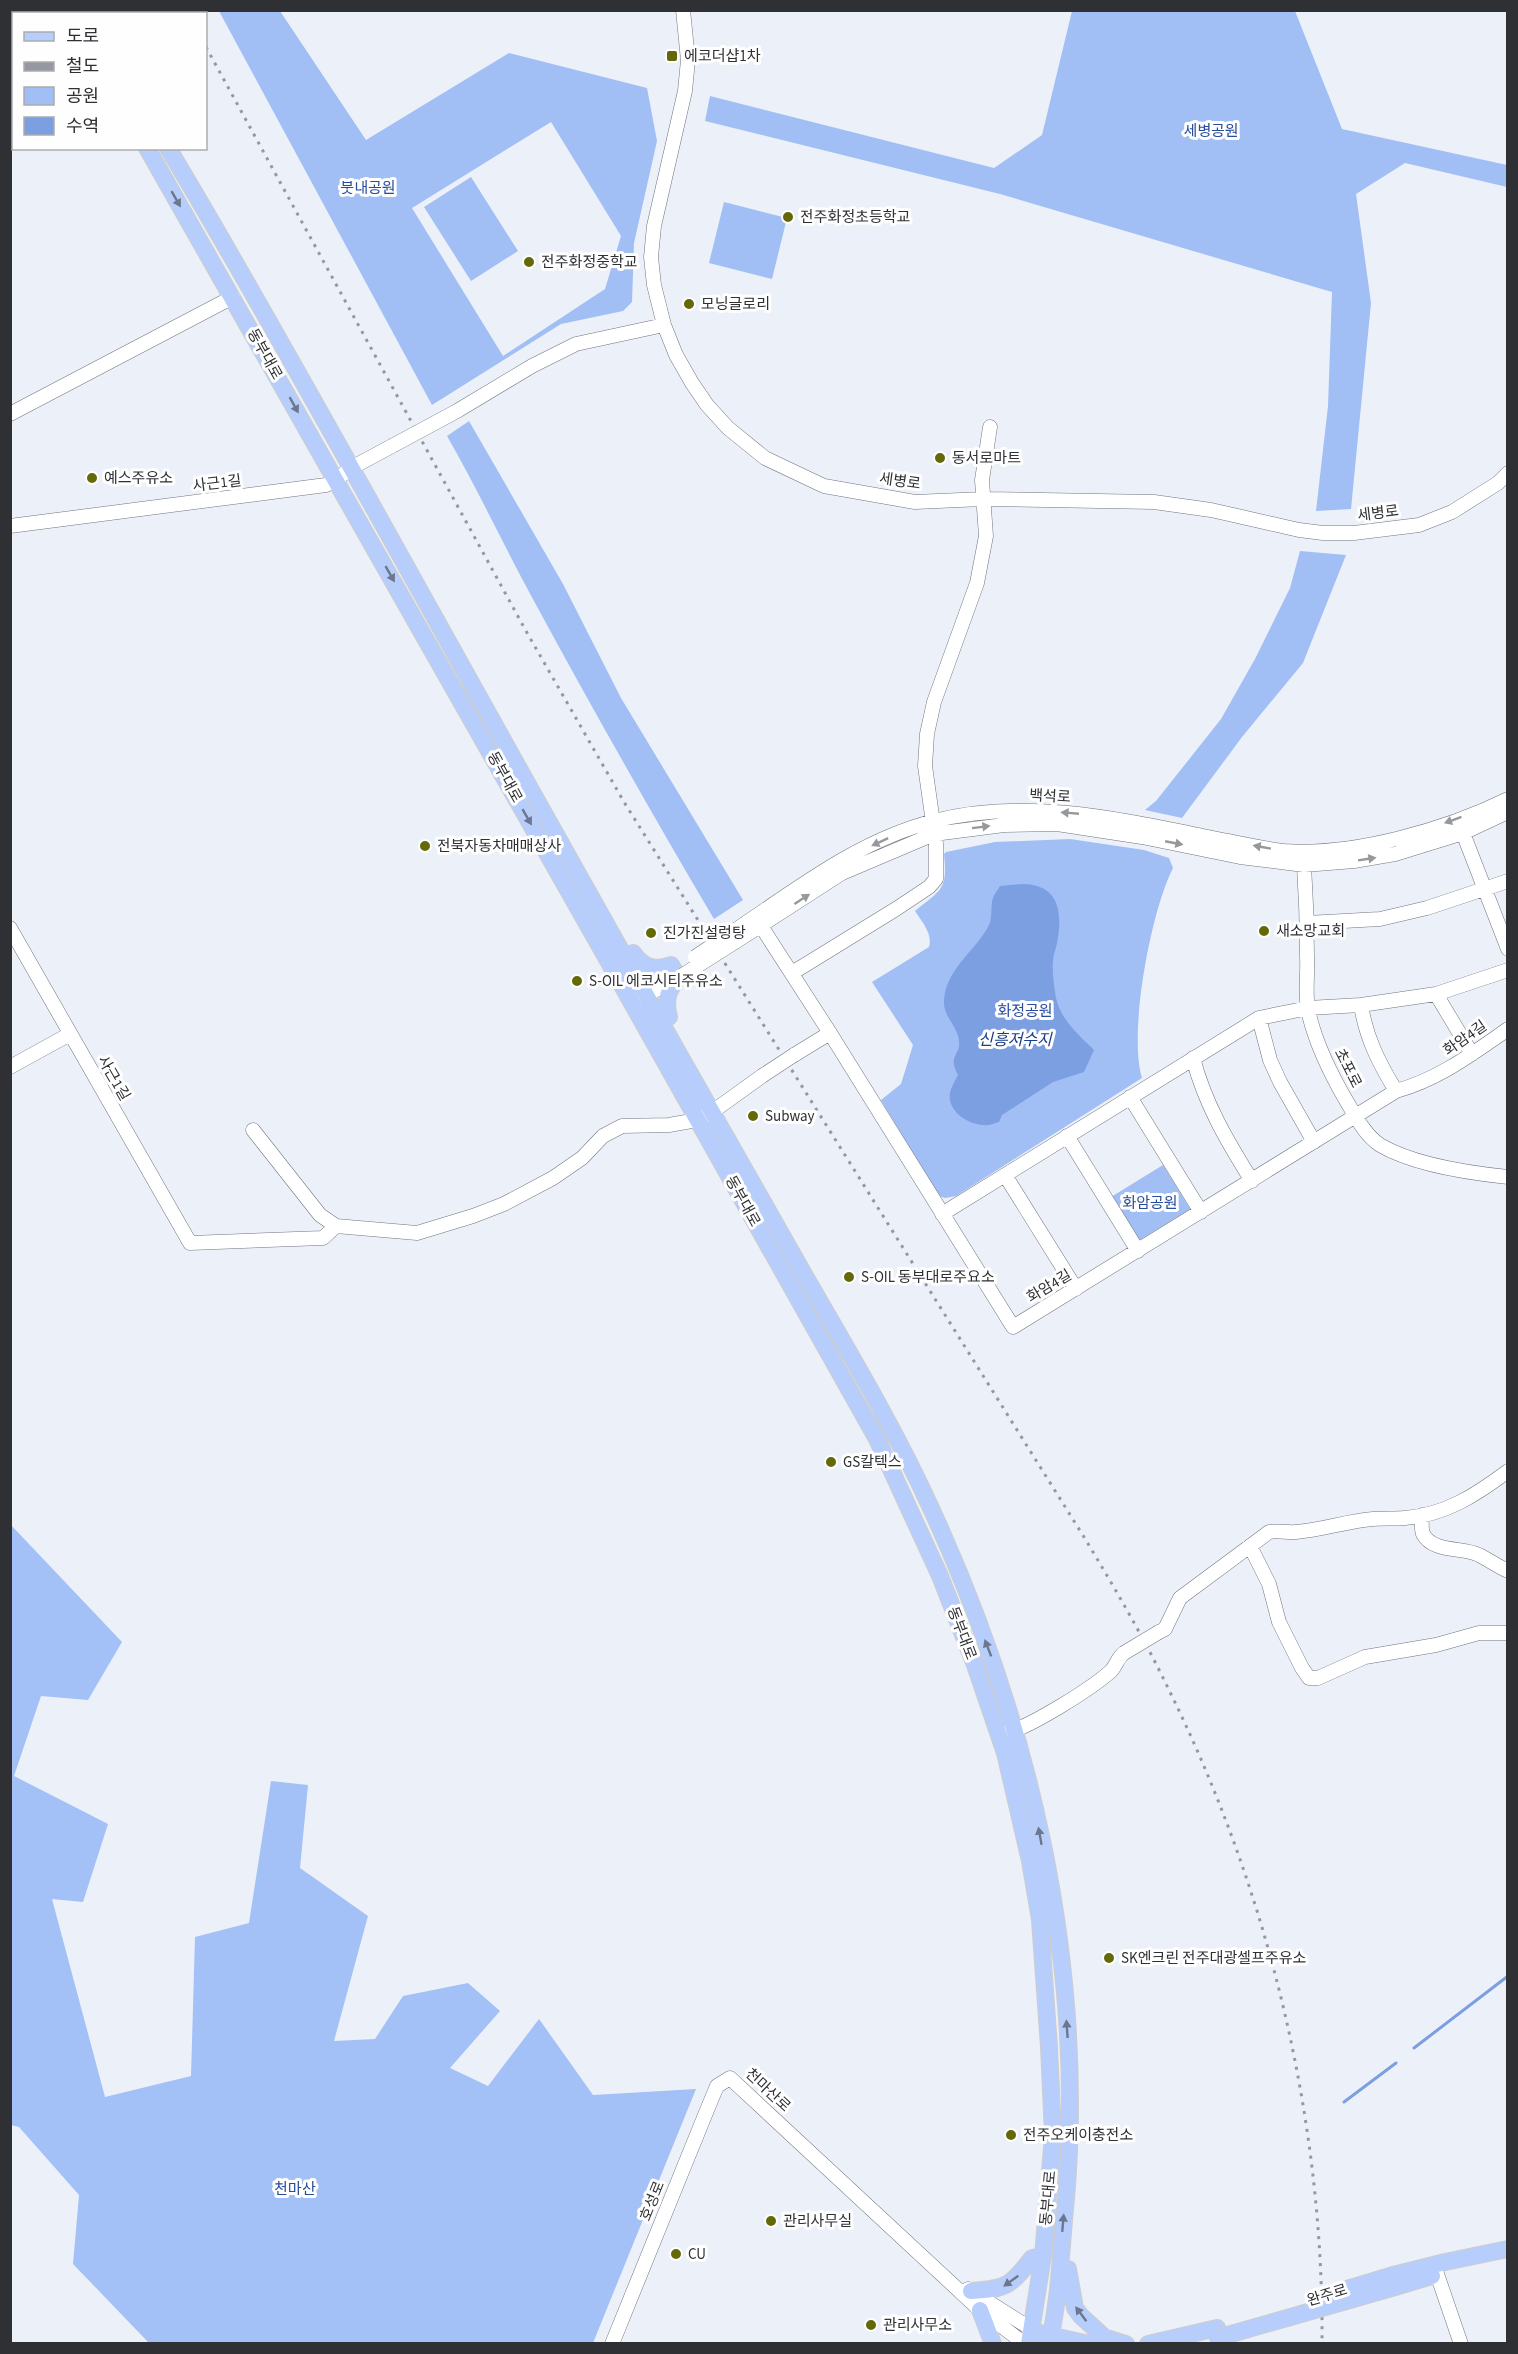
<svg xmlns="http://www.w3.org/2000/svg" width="1518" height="2354" font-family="'Source Sans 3','Noto Sans KR',sans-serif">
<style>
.green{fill:#a1bef5;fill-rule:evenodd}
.forest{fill:#a3c0f7}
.water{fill:#7c9fe1}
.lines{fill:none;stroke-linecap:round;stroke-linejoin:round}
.stream{stroke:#7c9fe1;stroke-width:3}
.minor-casing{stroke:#71757d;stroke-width:15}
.major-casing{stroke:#cdcdce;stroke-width:18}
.minor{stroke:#fff;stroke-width:14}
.major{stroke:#b7cefc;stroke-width:16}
.rail{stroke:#95989e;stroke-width:3;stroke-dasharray:3 6;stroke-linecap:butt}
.minor-bridge-casing{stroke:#71757d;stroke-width:15;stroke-linecap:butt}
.major-bridge-casing{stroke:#cdcdce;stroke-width:18;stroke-linecap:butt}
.minor-bridge{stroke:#fff;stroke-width:14}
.major-bridge{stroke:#b7cefc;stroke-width:16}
.oneway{fill:#6c778e}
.oneway2{fill:#97989a}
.poi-dot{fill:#646908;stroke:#fefefe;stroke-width:2}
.labels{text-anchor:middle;stroke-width:6;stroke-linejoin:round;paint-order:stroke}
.poi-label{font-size:15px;fill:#2f3034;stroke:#fefefe;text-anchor:start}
.park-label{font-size:15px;fill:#274c9b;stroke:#fefefe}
.street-label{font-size:15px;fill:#2f3034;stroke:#fefefe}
.water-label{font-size:16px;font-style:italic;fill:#193d89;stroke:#fefefe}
</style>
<rect width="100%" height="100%" fill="#ecf1f9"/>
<!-- green -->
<path class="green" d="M219 11H280L366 140 509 53 647 88 657 141 634 243 632 302 623 311 561 324 432 405ZM551 122 621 236 605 289 503 356 412 208Z
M1072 11H1295L1342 129 1507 165V187L1405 163 1356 194 1371 303 1351 509 1316 511 1328 406 1332 292 1000 194 705 121 710 96 994 168 1042 135Z
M471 177 518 251 471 281 424 207Z
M724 202 787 218 772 279 709 263Z
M469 421 563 584 621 698 743 900 714 919C652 814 592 708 534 601 504 546 478 490 447 436Z
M1300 551 1346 555 1303 663 1242 737 1182 818 1145 810 1156 801 1221 719 1255 659 1290 588Z
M1070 839 1144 850 1169 858 1173 868C1151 911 1128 1032 1142 1078L956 1196 945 1198 939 1196 881 1100 901 1084 913 1045 872 982 929 947C933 934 922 922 915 911 941 890 948 890 944 854L946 852 995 842Z
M1163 1165 1190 1209 1138 1241 1111 1197Z"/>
<!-- forest -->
<path class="forest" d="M10 1524 122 1642 88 1700 41 1696 14 1776 108 1824 83 1902 52 1899 105 2097 191 2076 195 1937 249 1923 271 1781 308 1785 300 1868 368 1916 334 2041 375 2039 403 1996 468 1983 500 2011 450 2068 488 2086 539 2019 593 2095 696 2089 593 2343H149L73 2264 79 2195 19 2127 11 2125Z"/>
<!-- water -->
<path class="water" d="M1022 884C1059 884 1063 912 1057 943 1056 949 1053 955 1053 961 1052 973 1054 987 1056 998 1060 1019 1080 1036 1094 1050L1084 1072 1053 1082 1002 1115 999 1122C995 1123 989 1126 985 1125 968 1125 947 1111 950 1093 951 1087 955 1081 958 1075 947 1055 961 1056 959 1041 958 1027 944 1017 944 1003 944 970 975 952 989 925 993 916 990 907 993 898 994 894 998 890 1000 886Z"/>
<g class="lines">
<!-- stream -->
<path class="stream" d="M1414 2048 1508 1976
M1344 2102 1396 2063"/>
<defs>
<path id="minor" d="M683 10 688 60 685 91 654 226 651 257 654 285 664 325 676 355 692 383 707 405 728 428 765 458 824 486 915 502 983 499 1154 502 1211 510 1299 530 1323 533H1354L1419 525 1452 512 1498 483 1508 473
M143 14 149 10
M10 79 14 78
M457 411 532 366 576 344 664 325
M10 414 233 297
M10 526 326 485 336 480 351 468 392 446
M1463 833 1508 949
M1304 865C1306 895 1307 925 1307 956 1308 973 1305 993 1308 1010 1315 1043 1330 1073 1347 1102 1356 1117 1365 1135 1380 1145 1414 1165 1469 1173 1508 1177
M1307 923 1380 919 1427 908 1508 881
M761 926 830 1033 1013 1327 1396 1091C1439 1079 1472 1054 1508 1029
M10 928 190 1243 323 1238 336 1226
M728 935C793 892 856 841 934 821 1023 798 1115 818 1203 836 1230 841 1257 848 1284 851 1353 856 1445 830 1508 799
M735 942 842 873 934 834 1004 825 1057 824 1142 837 1240 857 1304 865 1354 861 1395 854 1463 833 1508 812
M792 973 896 909 929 887 936 879V844L925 766 927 734 934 702 977 583 986 536 982 480 990 427
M1436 994 1472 1054
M637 1000 678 978
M1361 1005C1366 1038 1379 1063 1396 1091
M1259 1018 1270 1060 1280 1082 1314 1142
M794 1055 830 1033
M1193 1058C1205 1104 1227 1141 1252 1181
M10 1067 70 1034
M1130 1097 1201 1212
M253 1130 320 1215 336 1226 417 1233 473 1216 504 1204 553 1178 582 1158 603 1136 622 1126 669 1125 697 1120 712 1112 762 1076
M1067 1136 1138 1251
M1005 1175 1076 1289
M942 1214 1259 1018 1308 1008 1361 1005 1436 994 1508 970
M1422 1515C1422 1521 1421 1529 1423 1534 1433 1553 1464 1547 1479 1555 1489 1560 1497 1566 1508 1571
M1250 1546 1269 1584 1279 1622 1302 1668 1309 1678H1318L1365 1657 1436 1645 1479 1633H1508
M1159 1632 1165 1629 1180 1598 1269 1532C1279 1530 1287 1533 1296 1532 1322 1530 1347 1521 1373 1519 1384 1518 1394 1519 1405 1518 1445 1515 1476 1495 1508 1471
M1007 1733C1033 1725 1091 1689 1111 1671 1117 1665 1117 1658 1124 1653
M730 2078 980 2310 1025 2344
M1437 2274 1461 2344
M968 2289 1033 2330
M612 2344 705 2115 717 2086 730 2078"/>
<path id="major" d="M65 10 67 14
M86 10 88 14
M110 10 112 14
M147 148 615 973 877 1439 940 1576 975 1665 1005 1753 1030 1861 1040 1920 1049 2047 1053 2135 1043 2256 1029 2344
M168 148C237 263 302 380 367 496 447 642 529 786 610 931 673 1044 737 1157 801 1269 845 1346 892 1423 929 1504 1029 1719 1086 1961 1066 2199 1061 2247 1060 2296 1049 2344
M626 956 633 953C643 967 654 971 671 965L674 970
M661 1021 669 1017C666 1007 666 993 674 984L672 981
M1065 2268 1068 2269 1075 2308 1081 2316 1104 2337 1126 2344
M1393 2275 1445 2262 1508 2249
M1395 2287 1432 2276
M971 2291C1006 2289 1011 2286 1032 2258L1043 2256
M980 2310 993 2344
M1040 2333 1089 2344
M1148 2344 1217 2328"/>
</defs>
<!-- minor casing -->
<use href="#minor" class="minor-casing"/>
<!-- major casing -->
<use href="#major" class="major-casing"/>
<!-- minor -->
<use href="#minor" class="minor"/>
<!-- major -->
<use href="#major" class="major"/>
<!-- rail -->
<path class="rail" d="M186 10 187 14
M206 47 526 631 624 802 1084 1537C1114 1587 1143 1636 1168 1688 1268 1890 1324 2118 1322 2344"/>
<defs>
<path id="minor-bridge" d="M392 446 457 411
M695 957 728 935
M683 975 735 942
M762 1076 794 1055
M1124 1653 1159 1632"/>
<path id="major-bridge" d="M1320 2297 1393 2275
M1217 2338 1395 2287"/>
</defs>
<!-- minor-bridge casing -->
<use href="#minor-bridge" class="minor-bridge-casing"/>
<!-- major-bridge casing -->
<use href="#major-bridge" class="major-bridge-casing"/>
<!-- minor-bridge -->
<use href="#minor-bridge" class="minor-bridge"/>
<!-- major-bridge -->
<use href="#major-bridge" class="major-bridge"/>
</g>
<!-- one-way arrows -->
<defs><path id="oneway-solid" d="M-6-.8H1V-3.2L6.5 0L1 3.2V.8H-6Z" transform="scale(1.5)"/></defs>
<g class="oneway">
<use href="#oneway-solid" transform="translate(176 199) rotate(60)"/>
<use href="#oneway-solid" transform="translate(294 405) rotate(61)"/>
<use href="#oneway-solid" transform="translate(390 574) rotate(60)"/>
<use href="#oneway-solid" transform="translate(527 817) rotate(60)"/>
<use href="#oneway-solid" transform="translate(988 1648) rotate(-111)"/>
<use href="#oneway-solid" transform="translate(1040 1836) rotate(-100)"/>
<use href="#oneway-solid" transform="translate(1067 2029) rotate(-94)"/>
<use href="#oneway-solid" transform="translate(1063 2223) rotate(-85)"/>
<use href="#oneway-solid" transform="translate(1011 2281) rotate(144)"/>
<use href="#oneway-solid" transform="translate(1081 2314) rotate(-127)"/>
</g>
<g class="oneway2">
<use href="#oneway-solid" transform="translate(1070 813) rotate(-175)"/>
<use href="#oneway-solid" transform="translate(1453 820) rotate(160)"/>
<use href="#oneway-solid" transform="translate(981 827) rotate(-7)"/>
<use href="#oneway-solid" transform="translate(880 842) rotate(155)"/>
<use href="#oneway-solid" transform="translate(1174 843) rotate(11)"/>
<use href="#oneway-solid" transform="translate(1262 847) rotate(-170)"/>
<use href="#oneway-solid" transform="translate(1367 859) rotate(-9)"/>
<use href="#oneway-solid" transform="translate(802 899) rotate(-33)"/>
</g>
<!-- markers -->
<g class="poi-dot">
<rect x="666" y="50" width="12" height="12" rx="3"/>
<circle cx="788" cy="217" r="6"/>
<circle cx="529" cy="262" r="6"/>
<circle cx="689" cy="304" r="6"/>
<circle cx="940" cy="458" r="6"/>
<circle cx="92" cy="478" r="6"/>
<circle cx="425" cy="846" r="6"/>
<circle cx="1264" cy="931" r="6"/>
<circle cx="651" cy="933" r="6"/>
<circle cx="577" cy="981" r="6"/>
<circle cx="753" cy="1116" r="6"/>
<circle cx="849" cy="1277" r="6"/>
<circle cx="831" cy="1462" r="6"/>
<circle cx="1109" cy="1958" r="6"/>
<circle cx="1011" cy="2135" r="6"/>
<circle cx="771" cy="2221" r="6"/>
<circle cx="676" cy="2254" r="6"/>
<circle cx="871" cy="2325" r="6"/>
</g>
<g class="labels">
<!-- poi labels -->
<g class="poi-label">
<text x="684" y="61">에코더샵1차</text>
<text x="800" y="222">전주화정초등학교</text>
<text x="541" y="267">전주화정중학교</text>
<text x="701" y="309">모닝글로리</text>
<text x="952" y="463">동서로마트</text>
<text x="104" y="483">예스주유소</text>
<text x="437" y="851">전북자동차매매상사</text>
<text x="1276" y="936">새소망교회</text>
<text x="663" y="938">진가진설렁탕</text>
<text x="589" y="986">S-OIL 에코시티주유소</text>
<text x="765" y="1121">Subway</text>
<text x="861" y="1282">S-OIL 동부대로주요소</text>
<text x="843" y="1467">GS칼텍스</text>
<text x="1121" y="1963">SK엔크린 전주대광셀프주유소</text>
<text x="1023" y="2140">전주오케이충전소</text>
<text x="783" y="2226">관리사무실</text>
<text x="688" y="2259">CU</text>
<text x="883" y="2330">관리사무소</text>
</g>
<!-- park labels -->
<g class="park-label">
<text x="1211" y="136">세병공원</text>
<text x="368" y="193">붓내공원</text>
<text x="1025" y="1016">화정공원</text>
<text x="1150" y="1208">화암공원</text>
<text x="295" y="2194">천마산</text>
</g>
<!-- street labels -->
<g class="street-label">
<text transform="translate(265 354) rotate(61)" y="5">동부대로</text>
<text transform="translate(900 481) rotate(8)" y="5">세병로</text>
<text transform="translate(217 483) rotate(-7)" y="5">사근1길</text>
<text transform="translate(1378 513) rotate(-7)" y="5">세병로</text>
<text transform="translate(505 777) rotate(61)" y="5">동부대로</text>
<text transform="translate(1050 796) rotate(3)" y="5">백석로</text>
<text transform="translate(1465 1038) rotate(-35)" y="5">화암4길</text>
<text transform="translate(1348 1068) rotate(63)" y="5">초포로</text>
<text transform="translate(114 1078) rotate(60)" y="5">사근1길</text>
<text transform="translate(743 1201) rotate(61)" y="5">동부대로</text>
<text transform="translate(1049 1286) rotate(-31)" y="5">화암4길</text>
<text transform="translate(962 1633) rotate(69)" y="5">동부대로</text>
<text transform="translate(768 2090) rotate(43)" y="5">천마산로</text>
<text transform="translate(1048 2198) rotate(-85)" y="5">동부대로</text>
<text transform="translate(652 2201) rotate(-68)" y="5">호성로</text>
<text transform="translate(1327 2295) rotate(-17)" y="5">완주로</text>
</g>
<!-- water labels -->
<g class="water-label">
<text x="1015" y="1045">신흥저수지</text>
</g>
</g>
<!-- border -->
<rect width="1518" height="2354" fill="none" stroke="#2f3034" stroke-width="24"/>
<!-- legend -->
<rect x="12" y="12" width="195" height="138" fill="#fefefe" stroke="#abacad" stroke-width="1.5"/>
<rect x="24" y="32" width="30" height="9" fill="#b7cefc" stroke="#abacad" stroke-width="1.5"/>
<text x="66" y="42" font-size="18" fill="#2f3034">도로</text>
<rect x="24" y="62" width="30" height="9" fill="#95989e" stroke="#abacad" stroke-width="1.5"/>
<text x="66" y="72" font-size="18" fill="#2f3034">철도</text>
<rect x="24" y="87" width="30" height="18" fill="#a1bef5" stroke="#abacad" stroke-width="1.5"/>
<text x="66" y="102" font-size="18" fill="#2f3034">공원</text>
<rect x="24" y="117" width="30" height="18" fill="#7c9fe1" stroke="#abacad" stroke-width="1.5"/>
<text x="66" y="132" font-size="18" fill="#2f3034">수역</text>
</svg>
